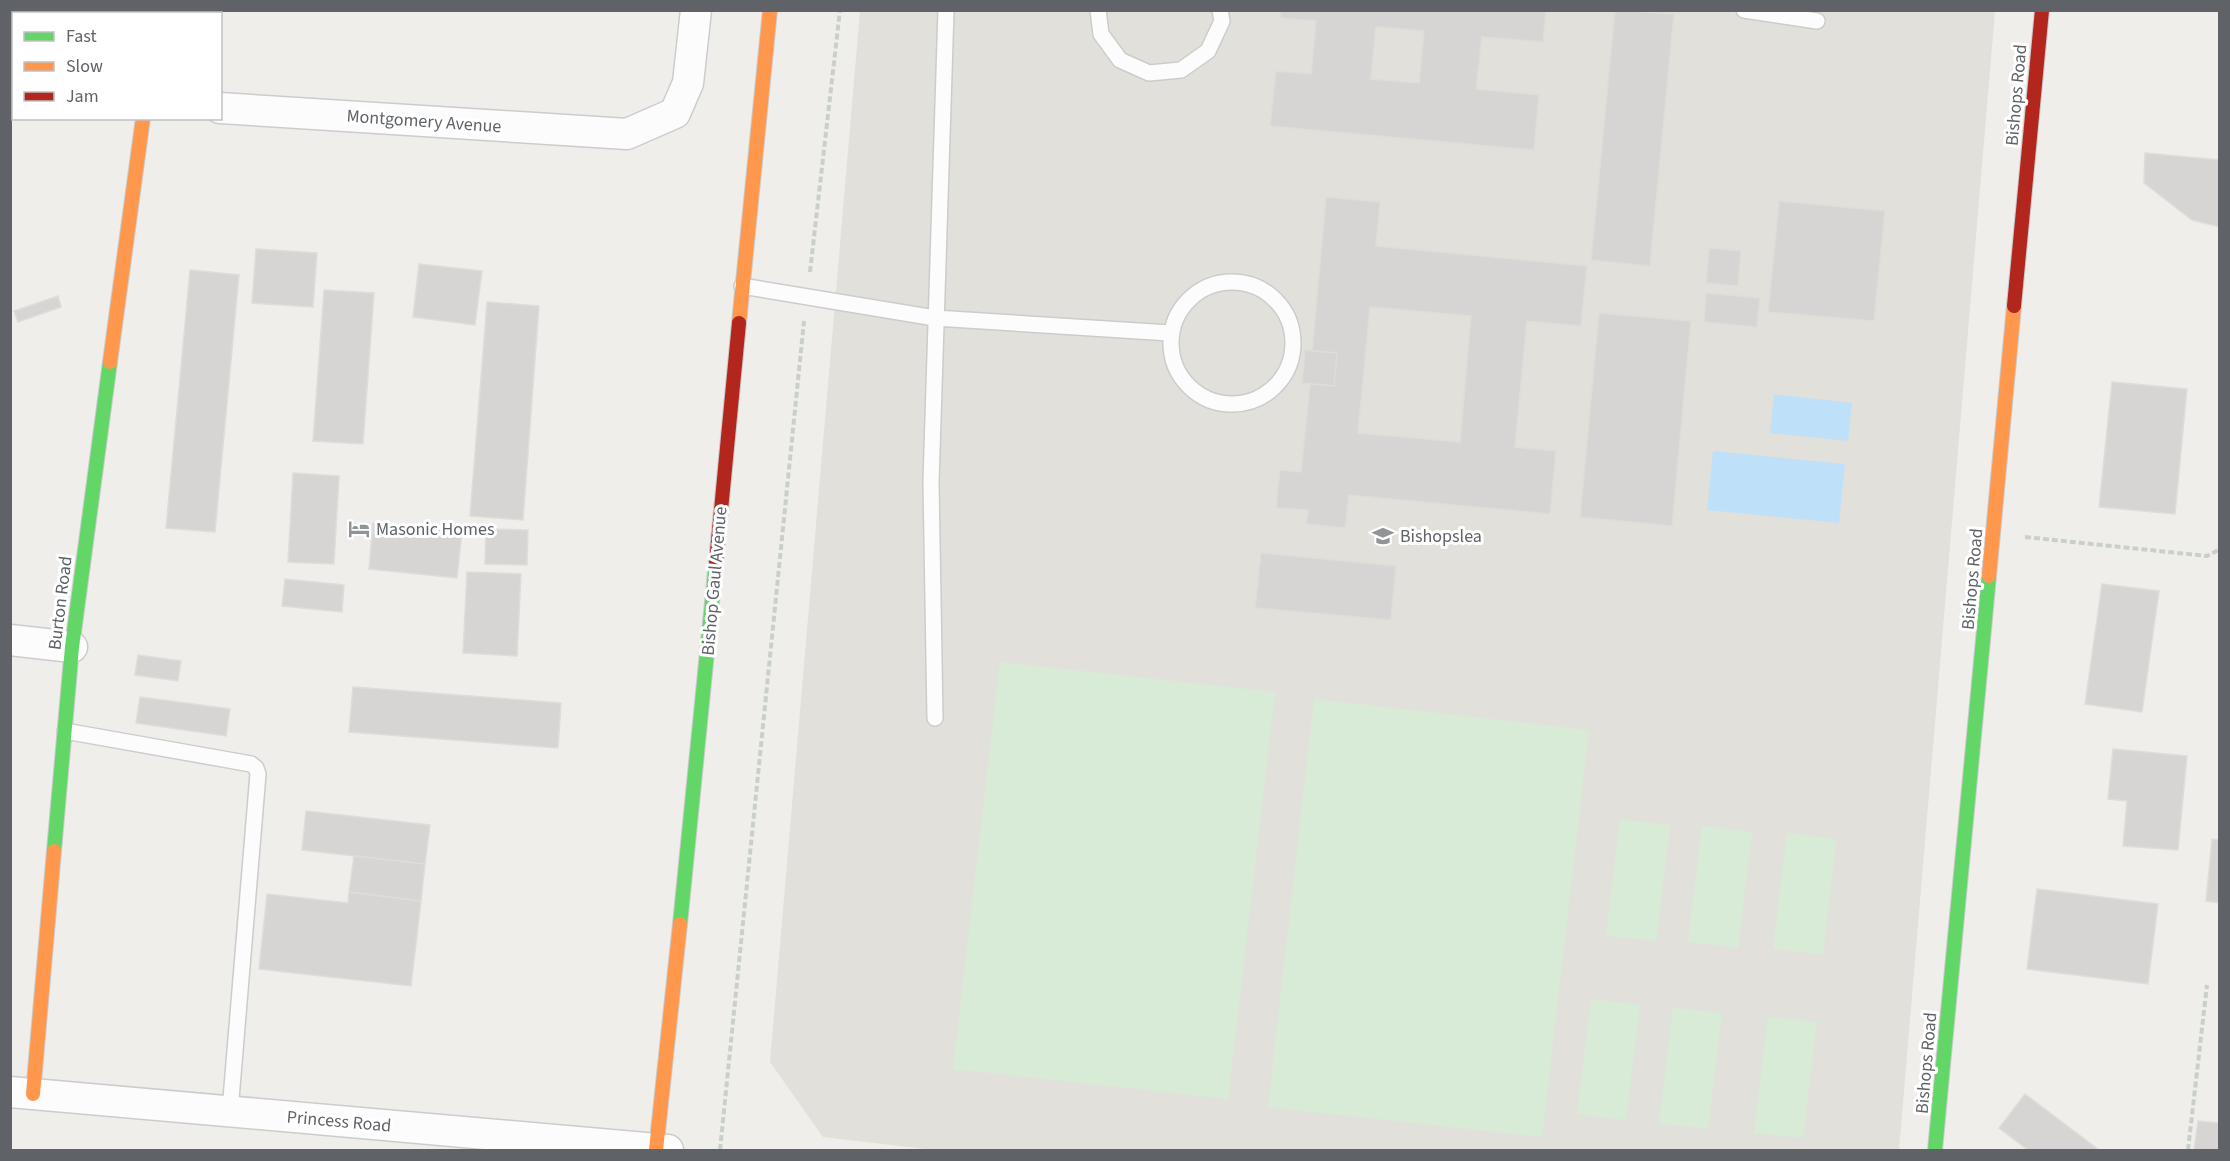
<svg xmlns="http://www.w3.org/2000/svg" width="2230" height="1161" font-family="'Source Sans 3',sans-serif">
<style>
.education{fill:#e2e0da}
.green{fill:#d8ebd6}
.water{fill:#bfe0f9}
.building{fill:#d6d5d3;stroke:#deddd9;stroke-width:1.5;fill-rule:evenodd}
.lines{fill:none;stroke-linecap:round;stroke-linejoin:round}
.lane-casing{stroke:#cbcccc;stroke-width:18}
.street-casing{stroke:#cbcccc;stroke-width:33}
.fast-casing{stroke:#cacacb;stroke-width:16}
.slow-casing{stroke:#cacacb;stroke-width:16}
.jam-casing{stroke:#cacacb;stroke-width:16}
.path{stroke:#cacfcc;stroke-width:4;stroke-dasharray:6 3;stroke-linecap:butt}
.lane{stroke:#fdfcfc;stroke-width:15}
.street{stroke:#fdfcfc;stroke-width:30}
.fast{stroke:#63d668;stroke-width:14}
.slow{stroke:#ff974d;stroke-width:14}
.jam{stroke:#b3261e;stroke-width:14}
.labels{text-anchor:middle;stroke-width:6;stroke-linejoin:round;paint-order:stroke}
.street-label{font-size:18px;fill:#5f6368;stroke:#fff}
.poi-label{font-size:18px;fill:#5f6368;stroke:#fff;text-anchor:start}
</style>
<rect width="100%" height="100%" fill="#efeeea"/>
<!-- education -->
<path class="education" d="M860 11H1995L1899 1150H934L823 1137 770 1062Z"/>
<!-- green -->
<path class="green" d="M1000 662 1275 692 1228 1099 953 1069Z
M1314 699 1589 730 1542 1137 1268 1107Z
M1620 819 1670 825 1656 941 1606 936Z
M1702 826 1752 832 1738 948 1688 942Z
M1787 833 1836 839 1823 955 1773 949Z
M1591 999 1640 1005 1626 1120 1577 1114Z
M1673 1008 1722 1013 1708 1129 1659 1123Z
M1768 1017 1817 1022 1803 1138 1754 1133Z"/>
<!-- water -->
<path class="water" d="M1774 394 1852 403 1848 441 1770 433Z
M1713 451 1845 464 1839 523 1707 510Z"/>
<!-- building -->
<path class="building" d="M1280 10H1546L1543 42 1482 37 1476 89 1539 95 1534 150 1270 126 1276 71 1311 74 1316 21 1280 18ZM1376 27 1424 31 1419 83 1371 79Z
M1615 10 1674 14 1650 266 1591 260Z
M2145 153 2220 160V227L2192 220 2144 183Z
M1326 197 1380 202 1376 246 1587 266 1581 326 1527 321 1515 447 1556 451 1550 514 1349 495 1345 528 1306 524 1308 510 1276 508 1280 470 1301 472 1310 384 1334 386 1337 353 1312 351ZM1370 307 1471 316 1460 442 1358 433Z
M1779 201 1885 211 1874 321 1768 312Z
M1709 248 1741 251 1738 286 1706 283Z
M256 249 317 253 313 307 252 303Z
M419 264 482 271 475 325 413 317Z
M190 270 239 275 215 532 166 528Z
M324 290 374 293 363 444 313 441Z
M1706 293 1760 298 1757 327 1704 322Z
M58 296 61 307 18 322 14 311Z
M487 302 539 306 523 520 470 516Z
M1599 313 1691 321 1672 526 1580 517Z
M1305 350 1337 353 1334 386 1302 383Z
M2112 382 2187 389 2175 514 2099 507Z
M293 473 339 476 334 564 288 562Z
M373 523 462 532 457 578 369 569Z
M486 529 528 530 527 565 485 564Z
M1261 553 1396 566 1391 620 1255 608Z
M467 572 521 574 517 656 463 653Z
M285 579 344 585 342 612 282 606Z
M2102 584 2159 591 2142 712 2085 704Z
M138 655 181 661 178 681 135 675Z
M353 687 561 703 558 748 349 732Z
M140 697 230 709 226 736 136 723Z
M2113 749 2187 756 2178 850 2123 846 2127 801 2108 799Z
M306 811 430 825 425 864 302 850Z
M2212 839 2220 840V903L2206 901Z
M354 856 425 864 421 901 349 892Z
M2037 889 2158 904 2148 984 2027 969Z
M349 892 421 901 411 986 259 969 267 894 348 903Z
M2025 1094 2099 1150H2028L1999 1128Z
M2198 1121 2220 1123V1150H2194Z"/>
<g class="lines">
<defs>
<path id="lane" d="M1098 10 1101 34 1120 60 1149 73 1181 70 1208 51 1222 21 1220 10
M1744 10 1817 21
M1171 343a61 61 0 1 1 122 0a61 61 0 1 1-122 0Z
M742 286 935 318 1170 333
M935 718 931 482 946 10
M65 731 251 764 256 768 258 774 230 1111"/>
<path id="street" d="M10 82H14
M220 108 627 134 675 113 688 83 696 10
M10 640 72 647
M10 1092 668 1150"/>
<path id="fast" d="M54 851 72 647 110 362
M680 924 716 562
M1935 1150 1989 576"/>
<path id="slow" d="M739 323 770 10
M110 362 143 118
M1989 576 2014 306
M33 1094 54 851
M656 1150 680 924"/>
<path id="jam" d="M2014 306 2042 10
M716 562 739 323"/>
</defs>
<!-- lane casing -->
<use href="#lane" class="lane-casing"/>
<!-- street casing -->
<use href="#street" class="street-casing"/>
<!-- fast casing -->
<use href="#fast" class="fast-casing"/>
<!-- slow casing -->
<use href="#slow" class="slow-casing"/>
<!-- jam casing -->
<use href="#jam" class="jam-casing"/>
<!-- path -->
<path class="path" d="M810 272 840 10
M2025 537 2207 556 2220 549
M720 1150 804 321
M2188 1150 2207 985"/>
<!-- lane -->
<use href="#lane" class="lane"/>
<!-- street -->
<use href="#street" class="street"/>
<!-- fast -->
<use href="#fast" class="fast"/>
<!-- slow -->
<use href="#slow" class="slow"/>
<!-- jam -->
<use href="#jam" class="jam"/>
</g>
<!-- icons -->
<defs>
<symbol id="hotel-bare" viewBox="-9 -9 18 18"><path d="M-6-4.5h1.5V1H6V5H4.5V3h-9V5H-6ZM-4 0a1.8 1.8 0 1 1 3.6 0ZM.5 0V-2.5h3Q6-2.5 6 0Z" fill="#919496" stroke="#fff" stroke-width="2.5" paint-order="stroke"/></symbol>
<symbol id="school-bare" viewBox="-9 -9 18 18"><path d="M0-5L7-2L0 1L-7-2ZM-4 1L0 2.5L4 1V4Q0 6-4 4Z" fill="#919496" stroke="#fff" stroke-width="2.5" paint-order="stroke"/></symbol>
</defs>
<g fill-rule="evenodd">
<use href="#hotel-bare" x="344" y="514" width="30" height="30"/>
<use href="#school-bare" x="1368" y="521" width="30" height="30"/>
</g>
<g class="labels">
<!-- street labels -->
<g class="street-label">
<text transform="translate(2016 95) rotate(-85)" y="6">Bishops Road</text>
<text transform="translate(424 121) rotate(4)" y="6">Montgomery Avenue</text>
<text transform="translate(1972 579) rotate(-85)" y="6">Bishops Road</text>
<text transform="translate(714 581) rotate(-85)" y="6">Bishop Gaul Avenue</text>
<text transform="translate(60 603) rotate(-83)" y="6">Burton Road</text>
<text transform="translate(1926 1063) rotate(-85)" y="6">Bishops Road</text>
<text transform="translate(339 1121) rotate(5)" y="6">Princess Road</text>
</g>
<!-- poi labels -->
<g class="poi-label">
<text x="376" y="535">Masonic Homes</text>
<text x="1400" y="542">Bishopslea</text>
</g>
</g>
<!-- border -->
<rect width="2230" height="1161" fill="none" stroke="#5f6368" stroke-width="24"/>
<!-- legend -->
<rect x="12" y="12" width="210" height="108" fill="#ffffff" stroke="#bfc1c3" stroke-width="1.5"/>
<rect x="24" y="32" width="30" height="9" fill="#63d668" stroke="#bfc1c3" stroke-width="1.5"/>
<text x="66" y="42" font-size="18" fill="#5f6368">Fast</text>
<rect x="24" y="62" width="30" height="9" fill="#ff974d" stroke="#bfc1c3" stroke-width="1.5"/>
<text x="66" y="72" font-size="18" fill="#5f6368">Slow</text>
<rect x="24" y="92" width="30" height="9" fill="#b3261e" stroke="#bfc1c3" stroke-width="1.5"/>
<text x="66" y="102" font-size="18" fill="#5f6368">Jam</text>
</svg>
